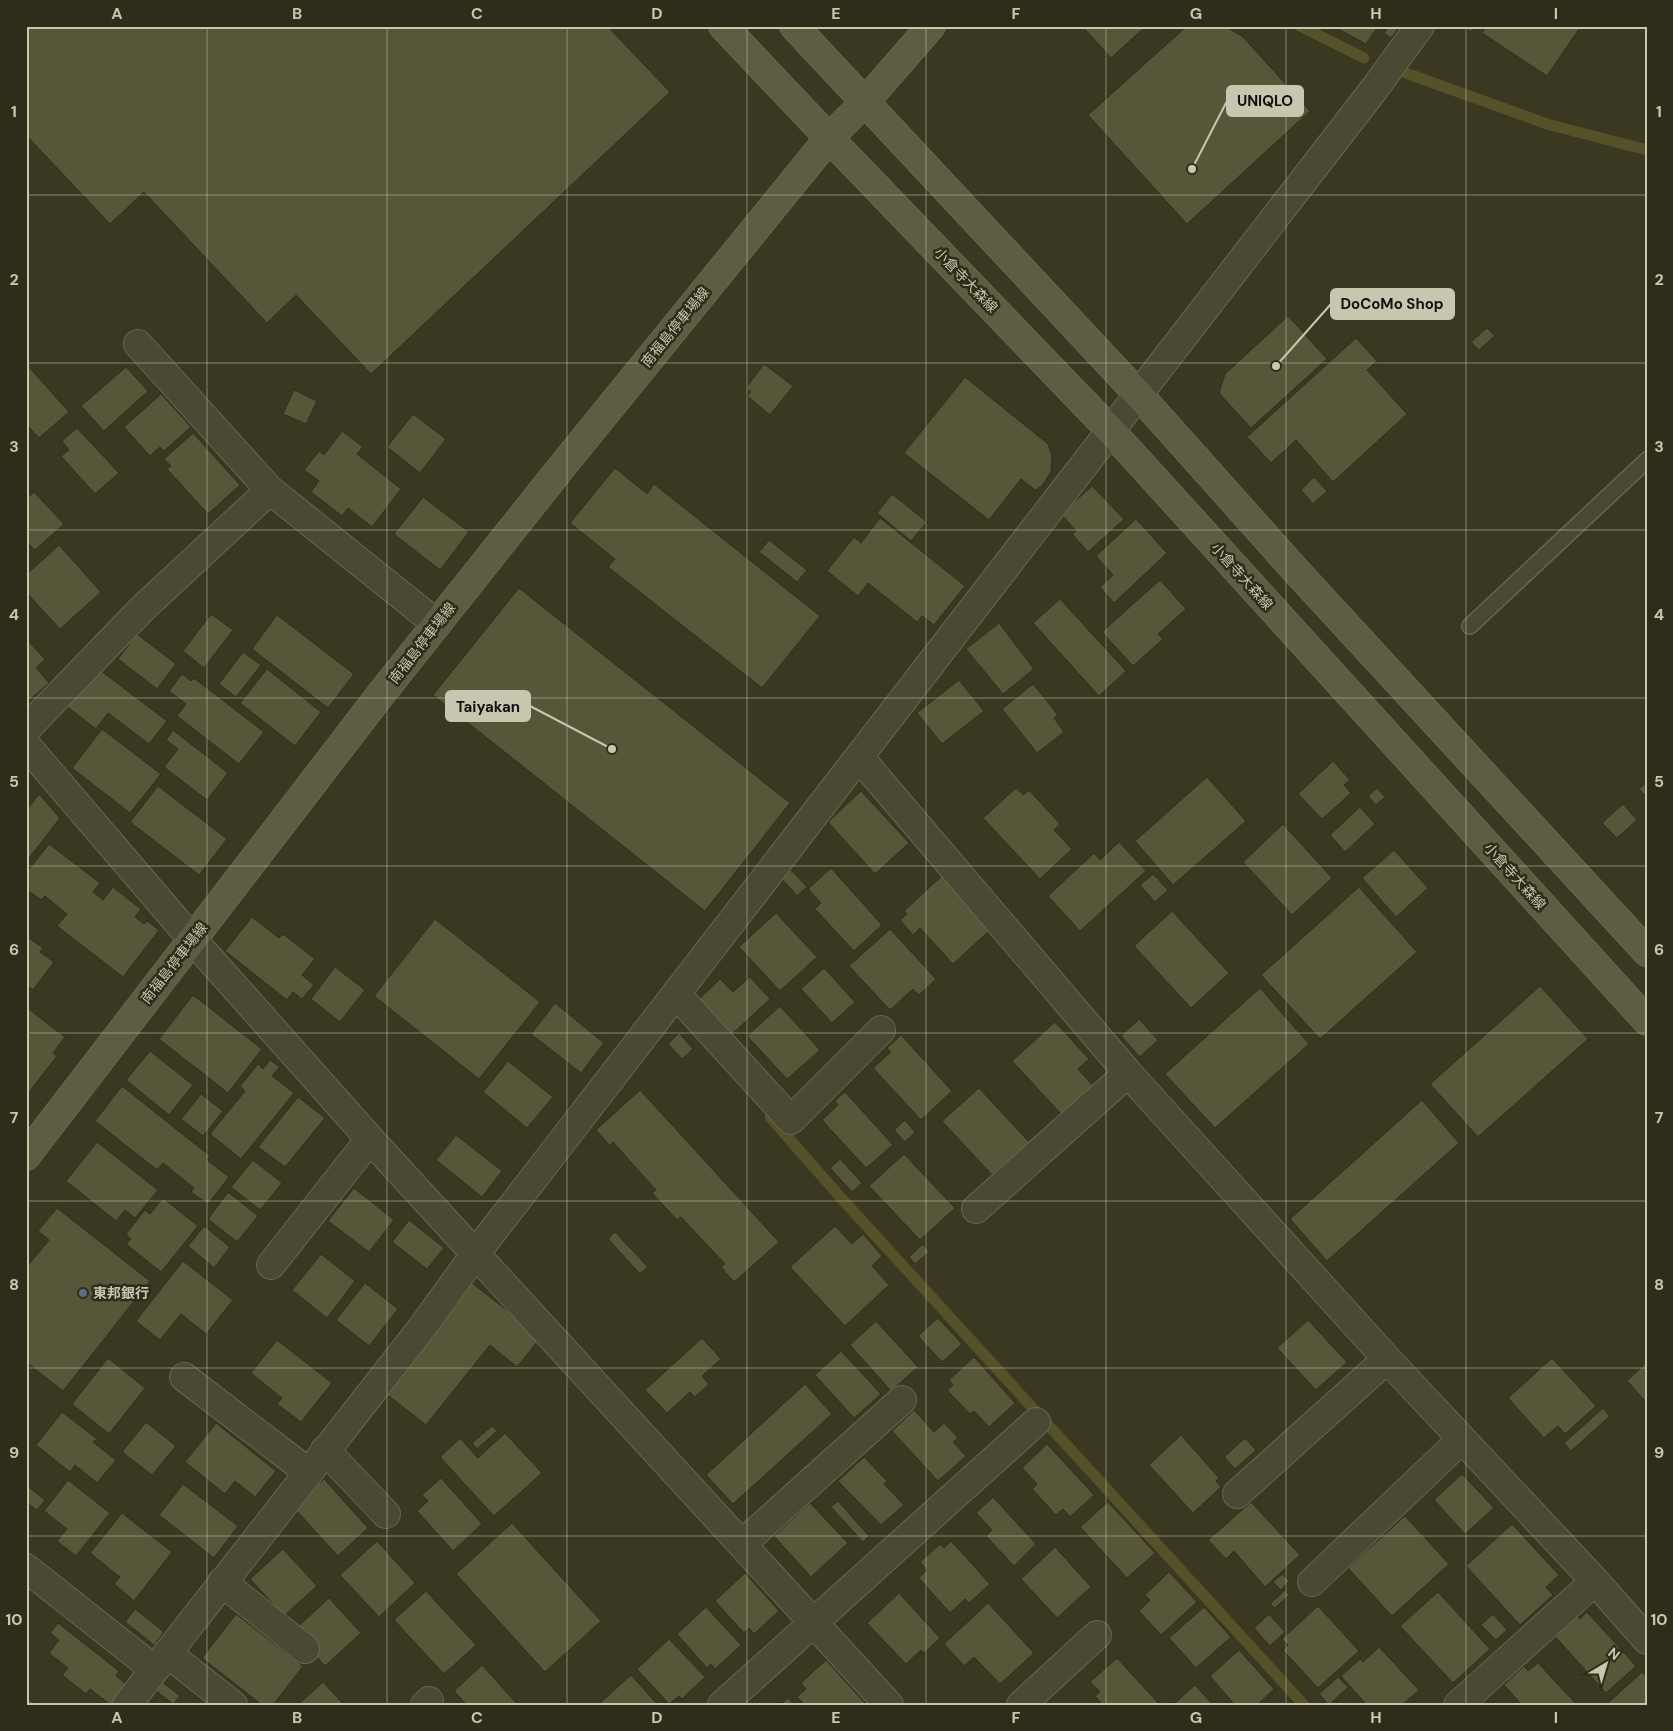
<svg xmlns="http://www.w3.org/2000/svg" width="1673" height="1731" font-family="'DM Sans','Noto Sans JP',sans-serif">
<style>
.lines{fill:none;stroke-linecap:round;stroke-linejoin:round}
.stream{stroke:#555128;stroke-width:11}
.building{fill:#585639;stroke:#312f1b}
.lane-casing{stroke:#686751;stroke-width:18}
.street-casing{stroke:#686751;stroke-width:30}
.secondary-casing{stroke:#686751;stroke-width:30}
.lane{stroke:#4a4934;stroke-width:15}
.street{stroke:#4a4934;stroke-width:28}
.secondary{stroke:#5e5d42;stroke-width:28}
.grid{fill:none;stroke:#c7c6ae;stroke-width:1;stroke-opacity:0.55}
.service-dot{fill:#5c6f8a;stroke:#2f2d19;stroke-width:2}
.labels{text-anchor:middle;stroke-width:5;stroke-linejoin:round;paint-order:stroke}
.street-label{font-size:14px;fill:#c7c6ae;stroke:#2f2d19}
.poi-label{font-size:14px;font-weight:bold;fill:#c7c6ae;stroke:#2f2d19;text-anchor:start}
.leader{fill:none;stroke:#c7c6ae;stroke-width:2}
.callout-dot{fill:#c7c6ae;stroke:#2f2d19;stroke-width:2}
.callout{fill:#c7c6ae;stroke:#c7c6ae;stroke-width:2}
.callout-label{font-size:15px;text-anchor:middle;font-weight:bold;fill:#111}
.neatline{fill:none;stroke:#c7c6ae;stroke-width:2}
.grid-label{font-size:16px;text-anchor:middle;font-weight:bold;fill:#c7c6ae}
</style>
<rect width="100%" height="100%" fill="#3a3820"/>
<g class="lines">
<!-- stream -->
<path class="stream" d="M1300 26 1364 58
M1392 68 1547 124 1647 150
M770 1117 842 1199 1304 1705"/>
</g>
<!-- building -->
<path class="building" d="M26 26H607L670 92 371 374 296 295 267 323 144 192 110 224 26 135Z
M1082 26H1146L1111 58Z
M1187 26H1225L1243 37 1310 111 1187 224 1088 115Z
M1333 26H1378L1366 44Z
M1389 26H1400L1391 38 1384 33Z
M1464 26H1475L1471 32Z
M1487 26H1574L1579 29 1547 76 1482 33Z
M1288 316 1327 359 1251 428 1219 393 1225 374Z
M1487 328 1495 336 1479 350 1471 342Z
M1356 338 1377 361 1367 370 1407 414 1333 482 1296 440 1271 463 1247 437Z
M764 364 793 386 770 415 747 396 751 392 746 388Z
M29 367 69 412 39 438 26 424V370Z
M126 367 148 391 104 431 81 406Z
M965 377 1048 444 1052 456 1051 472 1042 486 1035 490 1021 479 989 520 904 453Z
M294 390 317 401 306 424 283 414Z
M161 394 191 427 164 451 160 447 150 456 124 427Z
M413 414 446 439 420 473 387 447Z
M77 428 119 473 95 494 61 456 69 450 62 441Z
M342 431 363 447 357 454 401 489 372 527 348 508 342 516 311 492 319 481 304 470 319 451 324 455Z
M193 433 240 485 208 514 167 469 171 466 164 459Z
M615 468 647 494 654 484 820 616 762 688 608 567 615 559 570 523Z
M1314 477 1327 491 1313 504 1301 490Z
M1092 486 1124 519 1088 552 1072 534 1076 531 1061 514Z
M34 492 64 524 35 550 26 541V499Z
M892 494 927 522 911 541 877 513Z
M423 497 469 532 440 570 394 534Z
M880 518 965 586 934 625 922 616 917 622 868 583 858 596 827 571 854 537 861 543Z
M1136 519 1167 553 1114 603 1100 587 1113 575 1096 556Z
M769 540 807 570 797 582 759 552Z
M59 545 101 592 60 629 26 592V575Z
M1160 580 1186 609 1158 634 1163 639 1133 666 1102 632Z
M519 588 790 803 705 911 433 695Z
M1060 599 1126 671 1099 696 1033 623Z
M211 614 233 630 204 668 183 651Z
M277 615 354 674 328 708 252 649Z
M999 623 1034 669 1003 694 966 649Z
M137 634 176 664 157 689 118 659Z
M26 639 45 659 36 668 49 683 26 703Z
M243 652 261 665 236 697 219 684Z
M267 669 321 712 295 746 240 703Z
M100 670 167 721 149 744 108 713 96 729 65 705Z
M182 674 191 681 194 678 264 732 239 764 177 716 186 704 169 691Z
M959 680 984 711 942 744 917 713Z
M1033 684 1058 715 1054 718 1064 732 1037 753 1002 709Z
M102 729 161 774 130 813 72 768Z
M173 730 228 773 207 800 164 767 178 749 166 740Z
M1333 761 1350 780 1344 785 1351 793 1322 819 1298 794Z
M1207 777 1246 821 1173 885 1135 841Z
M1647 782V797L1639 789Z
M158 786 227 839 199 875 130 822Z
M1016 788 1023 795 1029 790 1060 824 1054 830 1072 849 1040 879 983 818Z
M1377 788 1385 797 1376 805 1368 796Z
M861 791 909 843 875 874 828 822Z
M39 794 60 818 26 862V811Z
M1623 804 1637 820 1617 838 1602 823Z
M1360 807 1375 824 1345 852 1330 835Z
M1283 824 1332 878 1292 915 1243 862Z
M1119 842 1146 871 1080 931 1048 896 1094 853 1100 860Z
M49 844 100 883 93 892 103 900 113 887 141 909 135 917 144 924 147 921 159 930 123 977 57 926 67 914 45 896 41 900 26 889V873Z
M1394 850 1428 888 1396 917 1362 878Z
M831 868 882 925 854 951 815 909 821 903 808 889Z
M791 870 807 887 797 896 781 878Z
M944 874 978 912 974 915 989 931 953 964 920 928 913 935 900 920 907 914 904 911Z
M1153 874 1168 890 1155 902 1140 885Z
M1359 887 1417 952 1320 1039 1261 975Z
M1172 911 1229 973 1191 1008 1134 946Z
M776 913 817 957 780 991 739 947Z
M252 917 279 938 283 934 315 959 302 975 314 985 302 999 293 992 287 1000 225 951Z
M435 919 540 1002 479 1079 374 996Z
M890 929 936 979 919 995 913 989 890 1010 849 966Z
M26 936 43 948 40 952 54 962 33 990 26 985Z
M335 967 365 990 340 1022 311 999Z
M824 968 855 1002 832 1023 801 989Z
M750 977 770 999 730 1036 698 1000 720 979 733 992Z
M1540 986 1588 1039 1478 1137 1430 1084Z
M1260 988 1309 1044 1215 1128 1165 1074Z
M193 995 262 1049 228 1093 159 1039Z
M555 1003 604 1043 581 1073 531 1034Z
M780 1006 820 1050 787 1079 747 1036Z
M26 1007 65 1037 53 1053 57 1056 26 1096Z
M1139 1019 1158 1040 1140 1057 1121 1036Z
M1055 1022 1089 1059 1078 1069 1093 1086 1062 1115 1012 1061Z
M679 1033 693 1049 682 1059 668 1044Z
M901 1035 952 1091 921 1120 873 1068 891 1052 887 1048Z
M150 1051 193 1085 169 1115 126 1080Z
M270 1060 280 1067 272 1076 294 1093 241 1159 210 1134 245 1091 240 1086 258 1064 263 1069Z
M508 1061 553 1097 527 1128 483 1092Z
M122 1086 210 1156 207 1160 229 1177 208 1204 191 1192 194 1188 163 1163 157 1170 95 1121Z
M979 1088 1029 1142 992 1175 942 1121Z
M640 1090 779 1242 734 1282 721 1267 725 1264 681 1217 677 1220 652 1193 656 1190 613 1142 610 1146 596 1130Z
M845 1092 893 1145 866 1168 822 1120 838 1105 835 1101Z
M201 1094 223 1111 203 1136 181 1119Z
M298 1097 325 1118 285 1167 258 1147Z
M1422 1100 1459 1143 1327 1261 1290 1219Z
M905 1120 915 1132 905 1142 894 1130Z
M456 1135 502 1171 482 1197 436 1160Z
M97 1142 158 1190 135 1218 125 1210 116 1221 66 1181Z
M904 1154 955 1208 920 1240 869 1186Z
M840 1159 862 1183 852 1192 830 1168Z
M253 1160 282 1183 260 1210 231 1187Z
M354 1188 394 1220 369 1252 328 1221Z
M228 1192 258 1216 237 1242 208 1219Z
M163 1198 198 1226 161 1272 126 1244 131 1239 126 1234 145 1210 150 1214Z
M57 1208 150 1281 63 1391 26 1362V1268L49 1240 38 1231Z
M409 1220 444 1248 427 1269 392 1242Z
M204 1226 230 1247 214 1268 188 1246Z
M835 1226 852 1244 863 1234 882 1256 872 1266 889 1285 845 1326 790 1267Z
M615 1232 648 1267 640 1274 608 1239Z
M923 1244 929 1252 915 1264 909 1257Z
M321 1254 355 1281 327 1318 292 1290Z
M183 1261 233 1300 206 1334 181 1314 160 1340 136 1321Z
M365 1283 398 1309 369 1346 336 1320Z
M472 1283 541 1337 517 1367 490 1345 426 1425 385 1393Z
M938 1318 962 1344 942 1362 918 1336Z
M1308 1320 1347 1362 1316 1390 1277 1348Z
M876 1321 918 1367 891 1391 850 1345Z
M702 1338 721 1359 702 1376 709 1384 695 1397 690 1392 667 1413 645 1390Z
M277 1340 332 1383 301 1422 277 1404 282 1398 251 1373Z
M841 1351 881 1394 854 1418 815 1375Z
M974 1357 1015 1403 989 1427 974 1411 970 1414 947 1390 953 1385 949 1380Z
M108 1358 145 1388 109 1434 72 1404Z
M1552 1358 1596 1406 1565 1434 1558 1426 1544 1438 1508 1398Z
M1647 1362V1403L1627 1381Z
M805 1384 832 1414 733 1504 706 1475Z
M1603 1408 1610 1416 1571 1451 1564 1443Z
M914 1410 934 1432 944 1423 958 1438 953 1442 966 1456 938 1481 892 1431Z
M62 1412 97 1439 93 1442 116 1460 97 1483 75 1465 70 1472 36 1445Z
M146 1422 176 1446 152 1475 122 1452Z
M216 1423 276 1471 255 1497 235 1481 225 1494 185 1462Z
M492 1426 497 1431 477 1449 472 1443Z
M505 1433 542 1473 494 1516 440 1457 460 1438 478 1458Z
M1181 1435 1219 1478 1216 1481 1221 1487 1193 1513 1149 1465Z
M1245 1438 1256 1450 1235 1469 1224 1457Z
M1047 1444 1094 1495 1070 1517 1063 1509 1056 1515 1032 1489 1037 1484 1022 1468Z
M864 1457 887 1481 884 1484 904 1505 881 1525 838 1481Z
M1462 1474 1494 1508 1465 1534 1434 1500Z
M441 1478 482 1524 453 1551 417 1511 428 1501 422 1495Z
M324 1479 368 1528 338 1556 293 1507Z
M68 1480 110 1513 76 1556 57 1541 67 1529 44 1511Z
M183 1484 238 1526 214 1558 159 1515Z
M26 1485 45 1500 37 1510 26 1502Z
M993 1497 1036 1544 1014 1566 986 1536 992 1530 976 1513Z
M838 1501 869 1536 863 1542 831 1507Z
M1108 1502 1155 1553 1127 1578 1080 1527Z
M1251 1502 1300 1555 1265 1587 1234 1551 1226 1559 1208 1540Z
M810 1503 848 1543 811 1577 774 1536Z
M122 1513 172 1552 134 1601 114 1584 120 1577 90 1553Z
M1405 1516 1449 1564 1392 1616 1348 1568Z
M512 1523 601 1621 545 1672 456 1574Z
M1512 1524 1559 1575 1546 1587 1553 1595 1520 1625 1466 1566Z
M377 1541 415 1583 379 1617 340 1575Z
M951 1541 990 1584 969 1603 965 1599 950 1613 919 1578 927 1570 920 1562 940 1544 944 1548Z
M1055 1547 1091 1587 1057 1618 1021 1579Z
M283 1549 317 1586 284 1616 250 1579Z
M1169 1572 1197 1602 1161 1635 1139 1611 1150 1600 1145 1595Z
M745 1573 779 1611 754 1634 749 1628 744 1633 715 1601Z
M1282 1574 1289 1581 1281 1590 1273 1582Z
M1285 1590 1289 1595 1275 1608 1270 1604Z
M426 1591 476 1645 444 1674 394 1620Z
M1438 1592 1490 1649 1453 1683 1400 1626Z
M899 1593 940 1638 924 1653 921 1650 906 1664 867 1623Z
M329 1598 361 1633 325 1666 293 1631Z
M988 1603 1034 1653 1000 1684 974 1657 964 1666 944 1644Z
M1318 1606 1359 1651 1318 1688 1283 1650 1288 1645 1282 1639Z
M706 1607 741 1645 715 1669 711 1664 707 1668 677 1634Z
M1204 1607 1231 1637 1196 1668 1169 1638Z
M135 1609 164 1632 154 1645 125 1622Z
M1574 1612 1580 1619 1587 1612 1636 1666 1606 1693 1552 1633Z
M236 1614 303 1666 273 1705H262L202 1658Z
M1269 1614 1285 1632 1270 1646 1254 1628Z
M1493 1614 1507 1630 1496 1640 1481 1625Z
M58 1623 119 1671 116 1676 127 1685 111 1705 90 1689 86 1694 62 1675 68 1668 49 1653 59 1640 50 1633Z
M669 1639 705 1677 682 1699 679 1696 669 1704 637 1669Z
M1379 1647 1419 1690 1402 1705H1367L1341 1676 1360 1659 1363 1662Z
M1239 1650 1274 1689 1257 1705H1235L1210 1676Z
M1117 1658 1159 1704 1158 1705H1103L1095 1696 1100 1692 1090 1682Z
M826 1660 865 1703 863 1705H805L797 1697 806 1689 801 1683Z
M1538 1663 1577 1705H1522L1504 1685 1524 1666 1528 1671Z
M482 1665 518 1705H467L454 1691Z
M1642 1672 1647 1677V1705H1610L1608 1703Z
M631 1675 658 1705H600L599 1704Z
M1338 1677 1348 1687 1329 1705 1319 1694Z
M161 1681 180 1696 173 1704 154 1689Z
M323 1682 344 1705H298Z
M1195 1685 1213 1705H1173Z
M26 1697 36 1705H26Z
M788 1698 794 1705H781Z"/>
<g class="lines">
<defs>
<path id="lane" d="M1470 626 1647 460"/>
<path id="street" d="M138 344 270 490 437 624
M26 729 143 608 270 490
M26 745 192 939 370 1139 889 1705
M859 757 1128 1073 1387 1359 1595 1581 1647 1640
M676 994 791 1120 881 1030
M976 1209 1128 1073
M271 1265 370 1139
M184 1377 308 1472
M325 1450 386 1514
M1237 1494 1387 1359
M742 1544 902 1400
M26 1568 154 1669
M222 1582 305 1649
M1312 1582 1462 1439
M167 1653 233 1705
M127 1705 421 1329 476 1253 1375 88 1420 26
M425 1705 429 1701
M722 1705 1036 1422
M1021 1705 1097 1635
M1458 1705 1595 1581"/>
<path id="secondary" d="M723 26 829 138 1110 430 1647 1021
M794 26 1138 394 1298 573 1647 952
M26 1156 381 694 564 464 829 138 865 102 931 26"/>
</defs>
<!-- lane casing -->
<use href="#lane" class="lane-casing"/>
<!-- street casing -->
<use href="#street" class="street-casing"/>
<!-- secondary casing -->
<use href="#secondary" class="secondary-casing"/>
<!-- lane -->
<use href="#lane" class="lane"/>
<!-- street -->
<use href="#street" class="street"/>
<!-- secondary -->
<use href="#secondary" class="secondary"/>
</g>
<!-- grid -->
<path class="grid" d="M207 26V1705M387 26V1705M567 26V1705M747 26V1705M926 26V1705M1106 26V1705M1286 26V1705M1466 26V1705M26 195H1647M26 363H1647M26 530H1647M26 698H1647M26 866H1647M26 1033H1647M26 1201H1647M26 1368H1647M26 1536H1647"/>
<!-- markers -->
<circle class="service-dot" cx="83" cy="1293" r="5"/>
<g class="labels">
<!-- street labels -->
<g class="street-label">
<text transform="translate(966 280) rotate(46)" y="5">小倉寺大森線</text>
<text transform="translate(675 327) rotate(-51)" y="5">南福島停車場線</text>
<text transform="translate(1242 576) rotate(48)" y="5">小倉寺大森線</text>
<text transform="translate(422 643) rotate(-52)" y="5">南福島停車場線</text>
<text transform="translate(1515 876) rotate(48)" y="5">小倉寺大森線</text>
<text transform="translate(174 963) rotate(-52)" y="5">南福島停車場線</text>
</g>
<!-- poi labels -->
<g class="poi-label">
<text x="93" y="1298">東邦銀行</text>
</g>
</g>
<!-- callouts -->
<path class="leader" d="M1192 169L1227 101M1276 366L1331 304M612 749L530 706"/>
<g class="callout-dot">
<circle cx="1192" cy="169" r="5"/>
<circle cx="1276" cy="366" r="5"/>
<circle cx="612" cy="749" r="5"/>
</g>
<g class="callout">
<rect x="1227" y="86" width="76" height="30" rx="5"/>
<rect x="1331" y="289" width="123" height="30" rx="5"/>
<rect x="446" y="691" width="84" height="30" rx="5"/>
</g>
<g class="callout-label">
<text x="1265" y="106">UNIQLO</text>
<text x="1392" y="309">DoCoMo Shop</text>
<text x="488" y="712">Taiyakan</text>
</g>
<!-- border -->
<rect width="1673" height="1731" fill="none" stroke="#2f2d19" stroke-width="55"/>
<!-- north arrow -->
<g transform="translate(1606 1664) rotate(38)" stroke="#2f2d19" stroke-width="4" paint-order="stroke">
<path d="M0-4L9 19L0 12L-9 19Z" fill="#c7c6ae"/>
<text y="-8" font-size="14" font-weight="bold" text-anchor="middle" fill="#c7c6ae">N</text>
</g>
<rect x="28" y="28" width="1618" height="1676" class="neatline"/>
<g class="grid-label">
<text x="117" y="19">A</text>
<text x="297" y="19">B</text>
<text x="477" y="19">C</text>
<text x="657" y="19">D</text>
<text x="836" y="19">E</text>
<text x="1016" y="19">F</text>
<text x="1196" y="19">G</text>
<text x="1376" y="19">H</text>
<text x="1556" y="19">I</text>
<text x="14" y="117">1</text>
<text x="1659" y="117">1</text>
<text x="14" y="285">2</text>
<text x="1659" y="285">2</text>
<text x="14" y="452">3</text>
<text x="1659" y="452">3</text>
<text x="14" y="620">4</text>
<text x="1659" y="620">4</text>
<text x="14" y="787">5</text>
<text x="1659" y="787">5</text>
<text x="14" y="955">6</text>
<text x="1659" y="955">6</text>
<text x="14" y="1123">7</text>
<text x="1659" y="1123">7</text>
<text x="14" y="1290">8</text>
<text x="1659" y="1290">8</text>
<text x="14" y="1458">9</text>
<text x="1659" y="1458">9</text>
<text x="14" y="1625">10</text>
<text x="1659" y="1625">10</text>
<text x="117" y="1723">A</text>
<text x="297" y="1723">B</text>
<text x="477" y="1723">C</text>
<text x="657" y="1723">D</text>
<text x="836" y="1723">E</text>
<text x="1016" y="1723">F</text>
<text x="1196" y="1723">G</text>
<text x="1376" y="1723">H</text>
<text x="1556" y="1723">I</text>
</g>
</svg>
